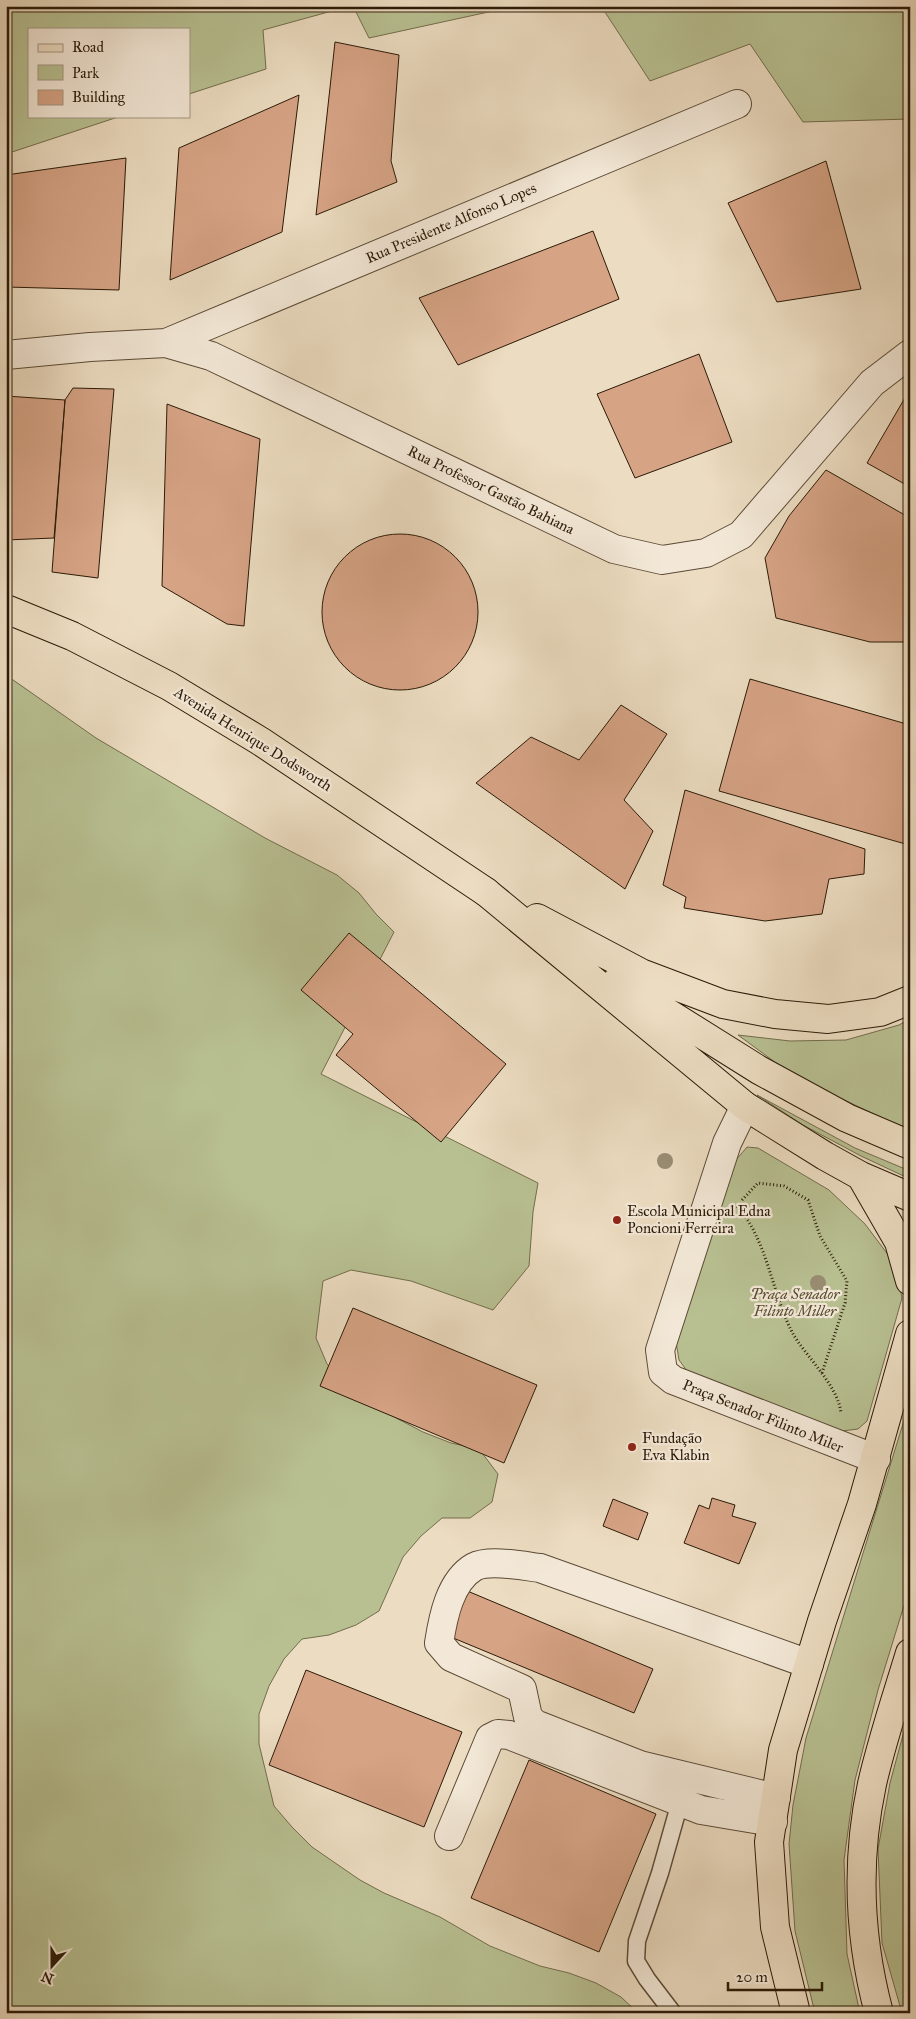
<svg xmlns="http://www.w3.org/2000/svg" width="916" height="2019" font-family="'IM FELL Great Primer',serif">
<style>
.green{fill:#b8c092;stroke:#726d4c}
.building{fill:#d6a385;stroke:#2b1a07}
.lines{fill:none;stroke-linecap:round;stroke-linejoin:round}
.lane-casing{stroke:#5b4a36;stroke-width:19}
.street-casing{stroke:#5b4a36;stroke-width:30}
.primary-casing{stroke:#2b1a07;stroke-width:30}
.highway-casing{stroke:#2b1a07;stroke-width:30}
.path{stroke:#2b1a07;stroke-width:3;stroke-dasharray:1 2.5;stroke-linecap:butt}
.lane{stroke:#f3e8d7;stroke-width:16}
.street{stroke:#f3e8d7;stroke-width:28}
.primary{stroke:#ecdcc1;stroke-width:28}
.highway{stroke:#ecdcc1;stroke-width:28}
.tree{fill:#998d72}
.poi-dot{fill:#8f2418;stroke:#f3e8d7;stroke-width:2}
.labels{text-anchor:middle;stroke-width:4.5;stroke-linejoin:round;paint-order:stroke}
.street-label{font-size:15px;fill:#2b1a07;stroke:#f3e8d7}
.poi-label{font-size:15px;fill:#2b1a07;stroke:#f3e8d7;text-anchor:start}
.park-label{font-size:15px;font-style:italic;fill:#554c31;stroke:#f3e8d7}
</style>
<rect width="100%" height="100%" fill="#ecdcc1"/>
<filter id="stains"><feTurbulence type="fractalNoise" baseFrequency=".004" numOctaves="4"/><feColorMatrix values="0 0 0 0 .2 0 0 0 0 .09 0 0 0 0 .02 0 0 0 .5 -.17"/></filter>
<radialGradient id="worn" r=".72"><stop offset=".6" stop-color="#630" stop-opacity="0"/><stop offset="1" stop-color="#630" stop-opacity=".3"/></radialGradient>
<!-- green -->
<path class="green" d="M6 6H350L263 30 266 69 189 94V29H29V116H121L6 154Z
M353 6H516L369 38Z
M601 6H910V119L803 122 750 44 650 81Z
M6 675 96 738 265 838 337 875 359 893 376 914 394 932 321 1074 538 1183 533 1212 529 1266 493 1310 411 1281 351 1270 323 1281 316 1338 327 1364 349 1388 398 1419 423 1432 451 1443 479 1449 498 1474 492 1502 470 1518H442L421 1536 403 1557 379 1611 356 1625 329 1635 302 1639 284 1659 269 1686 259 1714V1744L274 1806 292 1827 312 1847 360 1880 384 1893 440 1917 490 1946 540 1966 569 1973 596 1983 621 1997 638 2013H6Z
M910 1019V1131L840 1098 783 1068 738 1035 790 1041 846 1040 899 1025Z
M757 1095 855 1148 910 1171V1179L861 1156 803 1125Z
M747 1147 758 1148 829 1190 865 1224 895 1264 902 1298 867 1421 858 1429 842 1431 687 1371 679 1360 676 1342 736 1160Z
M910 1401V1586L878 1690 855 1780 844 1860 847 1954 860 2013H815L795 1931 789 1844 793 1805 806 1738Z
M910 1709V2013H902L882 1943 878 1849 890 1783Z"/>
<!-- building -->
<path class="building" d="M335 42 399 55 391 161 397 182 316 215Z
M299 95 282 232 170 280 179 148Z
M126 158 119 290 6 287V175Z
M826 161 861 289 777 302 728 203Z
M593 231 619 299 458 365 419 298Z
M699 354 732 442 635 478 597 394Z
M73 388 114 389 98 578 52 572 65 400Z
M6 396 65 400 54 538 6 540Z
M906 396 910 398V487L867 463Z
M167 404 260 439 244 626 227 624 162 586Z
M826 470 910 518V642H870L776 618 765 558 789 516Z
M322 612a78 78 0 1 1 156 0a78 78 0 1 1-156 0Z
M750 679 910 725 909 845 719 791Z
M621 705 667 734 624 800 653 831 625 889 476 783 531 737 579 760Z
M685 790 865 849 864 874 829 879 822 914 765 921 684 908 686 897 663 885Z
M349 933 506 1064 441 1142 336 1055 353 1034 301 990Z
M353 1308 537 1385 504 1463 320 1386Z
M712 1498 735 1505 732 1516 756 1523 739 1564 684 1543 699 1505 709 1509Z
M613 1499 648 1513 638 1540 603 1526Z
M465 1590 653 1669 634 1713 446 1635Z
M306 1670 462 1732 424 1827 269 1765Z
M529 1760 656 1814 599 1952 471 1898Z"/>
<g class="lines">
<defs>
<path id="lane" d="M673 2013 647 1979 636 1961 637 1941 660 1873 680 1802"/>
<path id="street" d="M166 343 737 104
M6 355 90 347 166 343 211 356 614 549 662 560 706 553 741 535 872 383 910 354
M745 1106 727 1143 660 1350 663 1372 673 1380 876 1459
M776 1798 640 1765 535 1724 528 1717 522 1689 451 1657 439 1643C443 1617 450 1581 474 1567 489 1559 524 1566 540 1568L809 1664
M449 1836 490 1738 498 1734 509 1735 701 1810 773 1822"/>
<path id="primary" d="M6 609 72 636 169 686 260 741 486 892"/>
<path id="highway" d="M486 892 745 1106 825 1156 861 1176 910 1197
M537 918 641 973 723 1004 775 1014 828 1019 880 1012 910 1000
M617 981 759 1070 847 1118 910 1145
M861 1176 899 1242 910 1281
M796 2013 775 1927 769 1842 783 1750 822 1621 862 1504 910 1334
M879 2013C859 1938 856 1859 872 1784 882 1740 897 1696 910 1653"/>
</defs>
<!-- lane casing -->
<use href="#lane" class="lane-casing"/>
<!-- street casing -->
<use href="#street" class="street-casing"/>
<!-- primary casing -->
<use href="#primary" class="primary-casing"/>
<!-- highway casing -->
<use href="#highway" class="highway-casing"/>
<!-- path -->
<path class="path" d="M742 1200 758 1183 784 1186 808 1200 820 1236 847 1281 845 1303 822 1373
M737 1206C767 1239 772 1293 792 1332 805 1356 838 1385 841 1413"/>
<!-- lane -->
<use href="#lane" class="lane"/>
<!-- street -->
<use href="#street" class="street"/>
<!-- primary -->
<use href="#primary" class="primary"/>
<!-- highway -->
<use href="#highway" class="highway"/>
</g>
<!-- trees -->
<g class="tree">
<circle cx="665" cy="1161" r="8"/>
<circle cx="818" cy="1283" r="8"/>
</g>
<!-- markers -->
<g class="poi-dot">
<circle cx="617" cy="1220" r="5"/>
<circle cx="632" cy="1447" r="5"/>
</g>
<g class="labels">
<!-- street labels -->
<g class="street-label">
<text transform="translate(451 223) rotate(-23)" y="5">Rua Presidente Alfonso Lopes</text>
<text transform="translate(491 490) rotate(26)" y="5">Rua Professor Gastão Bahiana</text>
<text transform="translate(253 739) rotate(32)" y="5">Avenida Henrique Dodsworth</text>
<text transform="translate(763 1416) rotate(22)" y="5">Praça Senador Filinto Miler</text>
</g>
<!-- poi labels -->
<g class="poi-label">
<text x="627" y="1216">Escola Municipal Edna<tspan x="627" dy="17">Poncioni Ferreira</tspan></text>
<text x="642" y="1443">Fundação<tspan x="642" dy="17">Eva Klabin</tspan></text>
</g>
<!-- park labels -->
<g class="park-label">
<text x="795" y="1299">Praça Senador<tspan x="795" dy="17">Filinto Miller</tspan></text>
</g>
</g>
<!-- margin -->
<rect width="916" height="2019" fill="none" stroke="#ecdcc1" stroke-width="25"/>
<rect x="8" y="8" width="901" height="2004" fill="none" stroke="#2b1a07" stroke-width="2.5"/>
<rect x="12" y="12" width="891" height="1994" fill="none" stroke="#2b1a07"/>
<!-- legend -->
<rect x="28" y="28" width="162" height="90" fill="#f3e8d7" stroke="#a39684"/>
<rect x="38" y="44" width="25" height="8" fill="#ecdcc1" stroke="#a39684"/>
<text x="72" y="52" font-size="15" fill="#2b1a07">Road</text>
<rect x="38" y="65" width="25" height="15" fill="#b8c092" stroke="#a39684"/>
<text x="72" y="78" font-size="15" fill="#2b1a07">Park</text>
<rect x="38" y="90" width="25" height="15" fill="#d6a385" stroke="#a39684"/>
<text x="72" y="102" font-size="15" fill="#2b1a07">Building</text>
<!-- north arrow -->
<g transform="translate(52 1966) rotate(201)" stroke="#f3e8d7" stroke-width="4" paint-order="stroke">
<path d="M0-4L9 19L0 12L-9 19Z" fill="#2b1a07"/>
<text y="-8" font-size="14" font-weight="bold" text-anchor="middle" fill="#2b1a07">N</text>
</g>
<!-- scale -->
<path d="M728 1982v8h94v-8" fill="none" stroke="#2b1a07" stroke-width="2.5"/>
<text x="736" y="1982" font-size="15" fill="#2b1a07" stroke="#f3e8d7" stroke-width="4" paint-order="stroke">20 m</text>
<rect width="100%" height="100%" filter="url(#stains)"/>
<rect width="100%" height="100%" fill="url(#worn)"/>
</svg>
